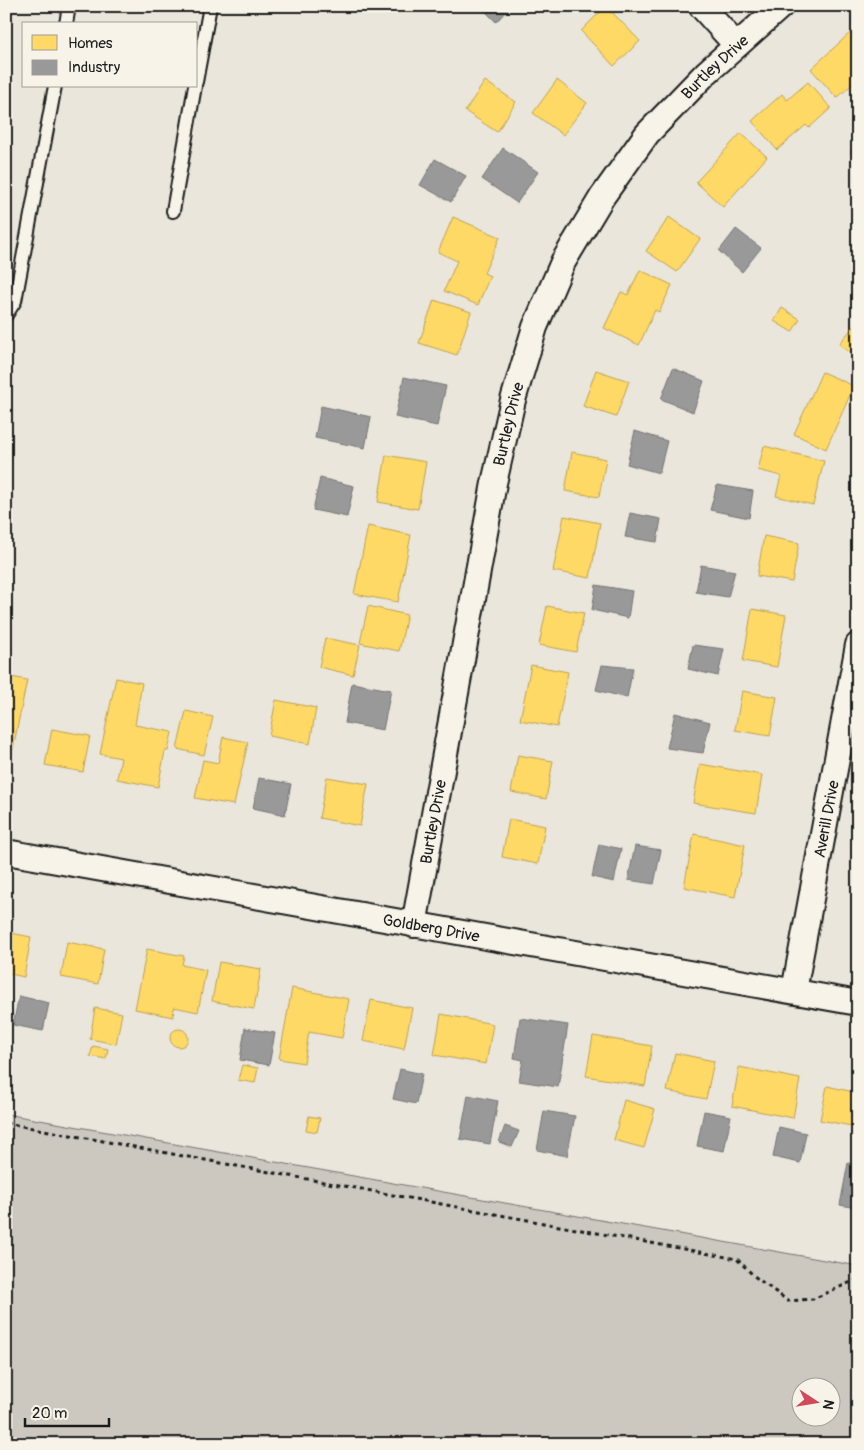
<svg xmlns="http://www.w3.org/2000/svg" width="864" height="1450" font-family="Pangolin,sans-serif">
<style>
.green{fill:#ccc8c0;stroke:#74726e;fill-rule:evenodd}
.homes{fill:#ffd966;stroke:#bba050}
.industry{fill:#999;stroke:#747474}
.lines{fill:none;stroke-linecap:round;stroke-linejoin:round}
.service-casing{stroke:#1c1c1c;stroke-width:16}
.minor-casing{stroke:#1c1c1c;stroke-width:28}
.path{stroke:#1c1c1c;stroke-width:3;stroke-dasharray:4 4;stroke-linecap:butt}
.service{stroke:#f7f3e8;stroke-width:12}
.minor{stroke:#f7f3e8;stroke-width:24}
.labels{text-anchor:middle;stroke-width:5;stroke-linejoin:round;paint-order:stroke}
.street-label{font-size:16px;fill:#1c1c1c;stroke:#f7f3e8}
</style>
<rect width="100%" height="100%" fill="#eae6dc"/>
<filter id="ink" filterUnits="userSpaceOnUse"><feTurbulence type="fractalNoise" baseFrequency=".02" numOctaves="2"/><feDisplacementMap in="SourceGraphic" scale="10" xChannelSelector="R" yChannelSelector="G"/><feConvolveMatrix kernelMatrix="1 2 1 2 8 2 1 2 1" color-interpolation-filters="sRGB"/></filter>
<g filter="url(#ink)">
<!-- green -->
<path class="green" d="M6 1114 858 1266V1444H6ZM802 1388H832V1418H802Z"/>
<!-- homes -->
<path class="homes" d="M606 6 640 41 614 66 581 31Z
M852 31 858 38V79L837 98 811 69Z
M557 80 587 103 563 135 533 113Z
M485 81 516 102 497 132 465 111Z
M808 82 831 108 809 128 806 125 777 150 752 121 782 94 787 100Z
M741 133 767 157 723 207 696 182Z
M858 144V160L850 152Z
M453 217 500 237 484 273 490 276 478 305 444 291 457 261 438 252Z
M669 217 700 239 677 272 646 251Z
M640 270 672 285 659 312 655 310 639 345 604 328 621 292 628 295Z
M434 300 471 312 457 355 419 343Z
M782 308 800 319 792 332 774 321Z
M858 321V359L839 344Z
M596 370 629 381 616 417 583 406Z
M822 372 854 386 826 449 794 434Z
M764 446 824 461 813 505 776 496 781 476 758 470Z
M572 452 606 459 599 497 565 491Z
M386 455 426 462 418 509 378 502Z
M564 516 600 523 590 578 553 571Z
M368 526 411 535 398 602 354 594Z
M764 536 799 543 792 582 757 576Z
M368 606 407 615 399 651 360 643Z
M547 606 584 613 576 652 539 645Z
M752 609 786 615 777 667 743 661Z
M325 638 360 645 353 675 319 667Z
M531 665 568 672 557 727 520 720Z
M6 676 27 680 11 758 6 757Z
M116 678 142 683 135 725 172 732 168 751H165L158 787 117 779 121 758 100 754Z
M742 691 777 697 770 736 735 730Z
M276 700 316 708 310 744 269 736Z
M186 711 213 717 204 755 177 749Z
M52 729 90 736 83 772 45 765Z
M223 737 248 742 234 805 195 798 203 760 218 763Z
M518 755 553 761 546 799 511 792Z
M700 764 762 775 756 813 693 803Z
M327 777 368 784 360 826 319 818Z
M509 819 545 826 538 864 502 857Z
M694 834 745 845 735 897 684 887Z
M6 932 31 937 24 977 6 973Z
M67 942 104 949 98 984 61 977Z
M147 949 184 956 182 965 206 970 198 1012 174 1007 173 1017 135 1009Z
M219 962 261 969 254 1009 212 1001Z
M292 988 349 999 342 1038 309 1032 304 1063 279 1059Z
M371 1000 412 1008 404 1049 363 1041Z
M95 1008 122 1013 116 1044 90 1039Z
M441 1014 493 1024 486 1064 434 1055Z
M170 1038a9 9 0 1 1 18 0a9 9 0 1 1-18 0Z
M593 1036 652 1046 645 1086 586 1076Z
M93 1046 108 1049 106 1059 90 1056Z
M675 1053 714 1061 706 1099 667 1091Z
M242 1065 258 1068 255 1083 238 1080Z
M739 1067 800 1079 793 1118 732 1106Z
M827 1086 858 1093 857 1127 820 1120Z
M624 1100 655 1109 644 1148 614 1140Z
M309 1116 320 1118 317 1132 306 1130Z"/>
<!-- industry -->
<path class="industry" d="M480 6H511L496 22Z
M565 6H577L570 13Z
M503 148 538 172 517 203 482 179Z
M435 159 466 176 451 202 420 185Z
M736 229 761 248 742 272 719 251Z
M673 368 704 381 693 412 661 399Z
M404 377 446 386 437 426 395 417Z
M321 406 371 417 365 448 315 438Z
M635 431 667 441 659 473 627 464Z
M320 478 354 486 347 517 313 510Z
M717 485 753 491 749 518 710 510Z
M630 513 661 519 657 542 625 537Z
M701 565 735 571 728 597 696 592Z
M596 585 632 591 628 618 592 610Z
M693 645 724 649 718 676 688 669Z
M602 665 633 668 627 698 596 690Z
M352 683 391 690 383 730 345 723Z
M675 713 710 722 703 753 667 748Z
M259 778 291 784 285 815 253 808Z
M599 844 621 849 614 882 592 877Z
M635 846 661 850 654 884 628 880Z
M19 996 49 1003 43 1031 13 1025Z
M520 1018 568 1025 558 1087 519 1081 523 1060 514 1058Z
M245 1028 275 1033 269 1065 240 1060Z
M400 1069 422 1074 416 1104 393 1099Z
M468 1095 498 1101 490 1144 460 1139Z
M544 1111 575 1116 567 1156 537 1150Z
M704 1111 731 1116 724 1151 697 1146Z
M505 1126 519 1131 512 1147 499 1142Z
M779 1127 806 1133 800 1163 773 1157Z
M848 1163 858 1165V1208L840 1205Z"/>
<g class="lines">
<defs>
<path id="service" d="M66 24 69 6
M196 82 210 6
M173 211 195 86
M6 315 15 301 55 86"/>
<g id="minor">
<path d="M701 6 736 45"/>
<path id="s1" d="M6 852 858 1003"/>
<path id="s2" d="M414 925 494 483 513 400 535 327 563 262 602 197 647 134 706 73 781 6"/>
<path id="s3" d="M794 991 858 645"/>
</g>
</defs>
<!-- service casing -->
<use href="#service" class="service-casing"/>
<!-- minor casing -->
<use href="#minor" class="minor-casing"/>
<!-- path -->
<path class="path" d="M6 1123 737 1259 754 1276 788 1301 813 1299 858 1279"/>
<!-- service -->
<use href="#service" class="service"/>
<!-- minor -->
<use href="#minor" class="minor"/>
</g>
</g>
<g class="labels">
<!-- street labels -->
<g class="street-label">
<text dy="6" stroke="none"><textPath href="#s2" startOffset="930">Burtley Drive</textPath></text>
<text dy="6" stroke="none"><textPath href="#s2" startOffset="510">Burtley Drive</textPath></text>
<text dy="6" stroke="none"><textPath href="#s3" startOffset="175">Averill Drive</textPath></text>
<text dy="6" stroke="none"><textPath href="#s2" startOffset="105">Burtley Drive</textPath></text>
<text dy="6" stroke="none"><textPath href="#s1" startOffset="432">Goldberg Drive</textPath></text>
</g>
</g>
<!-- margin -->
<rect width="864" height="1450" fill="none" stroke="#f7f3e8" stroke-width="25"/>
<rect x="12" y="12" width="839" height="1425" fill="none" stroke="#1c1c1c" stroke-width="2" filter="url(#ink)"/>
<!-- legend -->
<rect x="22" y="22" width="175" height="65" fill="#f7f3e8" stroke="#9f9d96"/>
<rect x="32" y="35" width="25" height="15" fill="#ffd966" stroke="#9f9d96"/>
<text x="68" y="48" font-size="15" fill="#1c1c1c">Homes</text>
<rect x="32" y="60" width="25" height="15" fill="#999999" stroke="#9f9d96"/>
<text x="68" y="72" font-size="15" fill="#1c1c1c">Industry</text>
<!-- north arrow -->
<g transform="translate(816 1402) rotate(102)"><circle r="24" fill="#f7f3e8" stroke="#9f9d96"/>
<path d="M0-4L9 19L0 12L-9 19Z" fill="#d1495b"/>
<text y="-8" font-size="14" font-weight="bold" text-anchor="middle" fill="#1c1c1c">N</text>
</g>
<!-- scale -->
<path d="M25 1418v8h84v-8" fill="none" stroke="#1c1c1c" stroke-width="2.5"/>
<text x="32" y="1418" font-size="15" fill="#1c1c1c" stroke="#f7f3e8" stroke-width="4" paint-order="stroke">20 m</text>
</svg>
